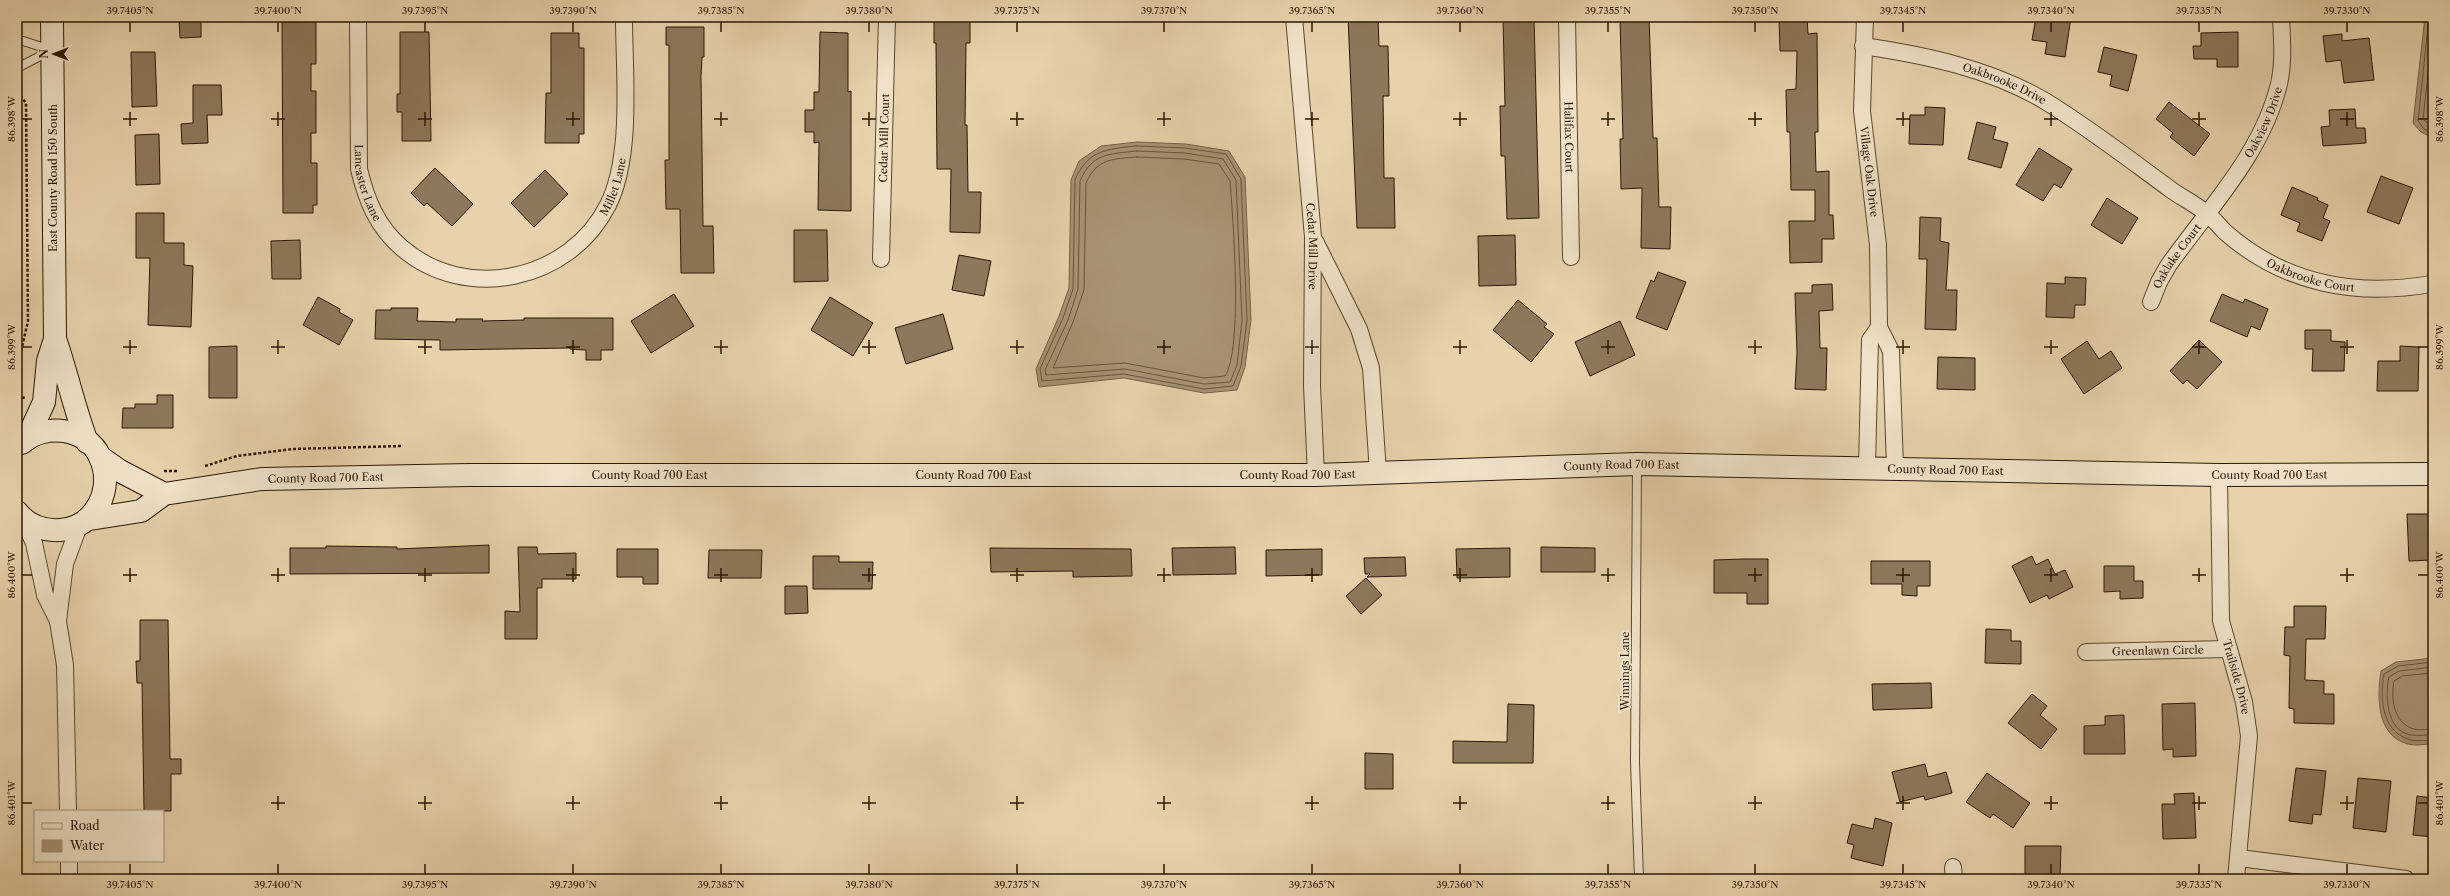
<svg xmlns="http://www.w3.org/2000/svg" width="2450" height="896" font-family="'Libre Caslon Text',serif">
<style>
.water{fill:#a79273;stroke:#756147}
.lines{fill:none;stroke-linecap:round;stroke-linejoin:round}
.shore{stroke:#69543c;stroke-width:1}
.building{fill:#8d785b;stroke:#2b1705}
.lane-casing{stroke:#5a462e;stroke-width:10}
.street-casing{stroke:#5a462e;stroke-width:18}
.secondary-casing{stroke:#2b1705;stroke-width:24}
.path{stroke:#2b1705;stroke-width:2.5;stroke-dasharray:3 2;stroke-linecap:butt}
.lane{stroke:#efe2c8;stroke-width:8}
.street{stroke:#efe2c8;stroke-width:16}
.secondary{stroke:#efe2c8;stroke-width:22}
.ticks{fill:none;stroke:#2b1705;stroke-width:1.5}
.labels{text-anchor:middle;stroke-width:4;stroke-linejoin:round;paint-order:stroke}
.street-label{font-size:11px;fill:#2b1705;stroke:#efe2c8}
.neatline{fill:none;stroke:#2b1705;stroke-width:1.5}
.ticks-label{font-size:10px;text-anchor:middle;fill:#2b1705}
</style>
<rect width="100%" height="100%" fill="#e7d2ab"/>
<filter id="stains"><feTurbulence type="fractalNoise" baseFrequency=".005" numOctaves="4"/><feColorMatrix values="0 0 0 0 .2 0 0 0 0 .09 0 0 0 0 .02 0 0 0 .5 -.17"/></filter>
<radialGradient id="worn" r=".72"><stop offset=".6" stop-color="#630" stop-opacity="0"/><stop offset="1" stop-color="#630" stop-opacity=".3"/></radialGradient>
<!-- water -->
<path class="water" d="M2425 17H2433V138L2421 132 2413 123Z
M1137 142 1186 144 1229 151 1245 177 1251 320 1245 367 1237 390 1204 393 1124 378 1039 387 1036 369 1059 316 1069 288 1071 180 1079 161 1101 146Z
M2433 658V744C2425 744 2415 746 2408 744 2376 736 2377 696 2381 671L2396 662Z"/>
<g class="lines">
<!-- shore -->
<path class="shore" d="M2429 17 2418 121 2424 129 2433 133
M2433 30 2423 119 2433 128
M2433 82 2429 117 2433 121
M1137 146 1185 148 1226 154 1241 179 1247 320 1241 366 1233 386 1204 389 1124 374 1042 381 1040 369 1063 318 1073 289 1075 180C1088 150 1106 149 1137 146Z
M1137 151 1185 153 1223 159 1236 180 1242 320 1237 365 1230 382 1204 384 1125 369 1046 375 1045 370 1068 320 1078 289 1080 181C1092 153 1109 154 1137 151Z
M1137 157 1184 159 1219 164 1230 181C1233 219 1243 349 1225 376L1204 378 1125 363 1053 368 1073 322 1084 290 1086 183C1097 158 1113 159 1137 157Z
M2433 662 2398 666 2384 674C2380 697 2381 730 2408 739 2415 742 2425 740 2433 740
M2433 667 2399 671 2389 677C2385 696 2386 731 2411 735 2418 736 2426 735 2433 735
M2433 673 2402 676 2394 681C2391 697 2393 721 2411 728 2417 731 2426 729 2433 729"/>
</g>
<!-- building -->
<path class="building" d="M201 17V37L180 38 179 18Z
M934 17H970V43H966L965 125H967L968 192H981L980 233 950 232 951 169H937L936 43H934Z
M1348 17H1378L1379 46H1388L1389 96H1383L1384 178H1394L1395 228H1357Z
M1503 17H1534L1539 218 1507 219 1505 156H1501L1500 106H1505Z
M1620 17H1649L1653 138H1657L1659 207H1671L1670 249 1641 248 1642 188 1621 189 1620 139H1623Z
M1779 17H1807L1808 34 1817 33 1818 132H1815L1816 172 1829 171V215H1833L1834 239H1822V262L1790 263 1789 221H1815V190H1791L1790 132H1787L1786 90 1796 89 1797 51H1780Z
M2036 17H2071L2065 57 2045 54 2047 42 2032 40Z
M282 22H316V64H311V91H316V133H311V163H317V205H313V213H283Z
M666 27H704V57H702L701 76 703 226H713L714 273H681L680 209H666L665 160H669V45H666Z
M400 32H429L431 141H402V112H397V94H400Z
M820 32 848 33V92L851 91V211L818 210 819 142 814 143V132H805V110H814V92H819Z
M2238 32V67H2217V59H2194L2193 46H2201V33Z
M551 33H579V48H584V134H579V143H545L546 93H551Z
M2342 34V41L2369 38 2374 80 2344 83 2341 60 2326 62 2323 36Z
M2104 47 2137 55 2128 91 2110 86 2112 75 2098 72Z
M131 52H155L157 106 132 107Z
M193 85H221L222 115H207L208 143 182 144 181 124 193 123Z
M2169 102 2210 134 2194 156 2170 137 2173 133 2156 119Z
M1925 107 1945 108 1943 145 1909 144 1910 115H1925Z
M2355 109 2356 128H2365L2366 143 2323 146 2321 127 2330 126 2329 110Z
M1977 122 1996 127 1993 139 2008 143 2001 168 1968 159Z
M159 134 160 184 136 185 135 135Z
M2039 148 2072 169 2061 188 2054 184 2043 201 2016 185Z
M435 168 473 204 452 226 427 203 424 206 411 193Z
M545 170 568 194 534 227 511 203Z
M2381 176 2413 188 2399 224 2367 212Z
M2292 187 2318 198 2317 200 2328 205 2323 218 2330 221 2322 241 2297 231 2300 223 2281 215Z
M2107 198 2138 218 2122 244 2091 225Z
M136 213H164V243H184V265L193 266 191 327 148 325 150 258H136Z
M1920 217 1941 218 1940 241 1949 243 1946 290H1957L1956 330 1925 329 1927 259H1919Z
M794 230H827L828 281 794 282Z
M1515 235 1516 285 1479 286 1478 236Z
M300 240 301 279H272L271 241Z
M959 255 991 261 984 296 952 290Z
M1658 272 1686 282 1667 330 1636 318 1651 280 1654 282Z
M2065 277 2086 278 2085 305H2075L2074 318 2046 317 2047 283 2065 284Z
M1832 284 1833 310 1819 311 1820 348H1827L1826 390 1795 389 1797 353 1795 293H1812V285Z
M674 294 694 326 651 353 631 321Z
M2222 294 2243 303 2245 299 2268 309 2260 330 2251 326 2247 337 2210 321Z
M318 297 340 309 339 312 353 320 339 345 303 325Z
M830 297 873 323 853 356 811 330Z
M1518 300 1547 324 1544 327 1554 334 1531 362 1493 330Z
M391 308H418L417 321 456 322V319H483L482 321 524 320V318H613V350H601V360H586V350L570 349V348L440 350V340L375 339 376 310H391Z
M943 314 953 349 906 364 895 328Z
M1620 321 1635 355 1590 376 1575 342Z
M2305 330H2331V341L2345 342 2344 371H2312L2313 349H2305Z
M2199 340 2222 362 2197 389 2187 380 2183 384 2170 371Z
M2087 341 2099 359 2111 351 2122 368 2084 394 2061 359Z
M237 346V398H209V347Z
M2400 346 2419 347 2418 391H2377L2378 361H2400Z
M1938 357 1975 358V390L1937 389Z
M157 395H173V428H122L123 408H135V404H157Z
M2407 514H2433V560L2409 561Z
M489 545V573L290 574V548H326V546L397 547V549Z
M518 547H537L538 554 576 553V579H542V588H537V639H505V611L520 612Z
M1235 547 1236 574 1173 575 1172 548Z
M1541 547 1595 548V572H1541Z
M990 548 1131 549 1132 576 1073 577V571L991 572Z
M1510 548V577L1457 578 1456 549Z
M617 549H658V584H643V577H617Z
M1322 549V575L1266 576V550Z
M709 550H762L761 578H708Z
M813 556H839V562H873L872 589H813Z
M2032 556 2036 565 2048 559 2055 574 2065 570 2073 587 2049 599 2047 595 2030 603 2012 566Z
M1405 557 1406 576 1367 577 1370 574H1365L1364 558Z
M1743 559H1768V604H1747V593H1714V560Z
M1871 561H1930V586H1917V596L1902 595V584H1871Z
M2104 566H2134V581H2143V598L2120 599V591L2104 592Z
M1366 578 1382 595 1361 614 1346 596Z
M785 586H807L808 613 785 614Z
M2294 606H2326L2325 639H2306L2305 680 2324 681V694H2334V724L2294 723V709L2289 708 2290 656 2284 655 2285 627H2294Z
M140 620H168L170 759H181V774H171V811H144L142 683H137L136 661H140Z
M1986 629 2011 630V641H2021V664L1985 663Z
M1931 683 1932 708 1873 710 1872 684Z
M2032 694 2047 706 2040 715 2057 729 2041 749 2008 723Z
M2195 703 2196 756 2173 757V749L2163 750 2162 704Z
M1508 704 1534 705 1533 763H1453V741L1507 742Z
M2124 715 2125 754H2084V726L2105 725V716Z
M1365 753 1393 754V789H1365Z
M1925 764 1928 777 1946 772 1952 793 1925 800 1924 796 1900 802 1892 772Z
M2296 768 2326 771 2321 815 2313 814 2312 824 2289 821Z
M1987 773 2030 803 2013 828 1993 814 1990 818 1966 802Z
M2358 778 2391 781 2386 832 2353 828Z
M2194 793 2196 838 2163 839 2162 804H2175L2174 794Z
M2417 796 2433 798V837L2413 835Z
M1875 818 1892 823 1883 866 1851 858 1854 845 1847 843 1852 824 1873 829Z
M2025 846H2061L2060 879H2030V874H2025Z"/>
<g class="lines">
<defs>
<path id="lane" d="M17 39 51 50
M17 68 50 51
M1637 465 1635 762 1639 879"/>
<g id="street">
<path id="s1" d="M358 17 359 169C366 199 377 227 402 248 466 303 570 281 608 205 633 156 624 72 624 17"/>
<path id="s2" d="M1294 17 1313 237 1312 386 1316 475"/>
<path id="s3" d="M1567 17 1571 257"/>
<path id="s4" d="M1865 17 1862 111 1878 245 1879 327 1891 351 1895 467"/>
<path id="s5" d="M1863 46C1925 55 1991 69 2045 101 2089 128 2129 159 2170 189 2182 198 2196 204 2207 214 2214 219 2219 226 2225 232 2284 284 2356 297 2431 284"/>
<path d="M1315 241 1359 329 1371 368 1378 473"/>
<path id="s6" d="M881 259 887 17"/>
<path id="s7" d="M2151 302 2159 282 2168 266C2209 208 2262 154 2279 84 2284 62 2282 39 2281 17"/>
<path d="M1867 467 1870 340 1879 327"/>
<path id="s8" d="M2219 475 2221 621 2244 702 2249 736 2236 879"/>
<path d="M23 519 34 543 45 595 58 621"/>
<path id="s9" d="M2086 652 2229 649"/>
<path d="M68 811 65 665 58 621 65 564 79 526"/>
<path d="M2239 858 2406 879"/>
<path d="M69 861V879"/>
<path d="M1953 867 1954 879"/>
</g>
<g id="secondary">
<path d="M55 339C67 373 74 408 87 442"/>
<path d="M27 439 44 402 48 361 55 339 52 17"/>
<path d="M100 457 120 471 164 494"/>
<path d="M17 512C28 526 44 531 60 530 95 528 115 489 100 457 87 428 45 422 22 443"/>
<path id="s10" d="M90 519 141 511 164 494 262 479 469 475H1316L1637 464 2219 475 2433 474"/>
</g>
</defs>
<!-- lane casing -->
<use href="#lane" class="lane-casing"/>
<!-- street casing -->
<use href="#street" class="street-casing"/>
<!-- secondary casing -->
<use href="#secondary" class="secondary-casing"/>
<!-- path -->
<path class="path" d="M17 92 26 103 28 321 17 369
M17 396 25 398
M205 466 237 456 293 449 401 446
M164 471H177"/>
<!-- lane -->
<use href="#lane" class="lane"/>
<!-- street -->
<use href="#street" class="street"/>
<!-- secondary -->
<use href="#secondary" class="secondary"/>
</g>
<!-- ticks -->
<path class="ticks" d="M130 22V32M278 22V32M425 22V32M573 22V32M721 22V32M869 22V32M1017 22V32M1164 22V32M1312 22V32M1460 22V32M1608 22V32M1755 22V32M1903 22V32M2051 22V32M2199 22V32M2347 22V32M130 112V126M278 112V126M425 112V126M573 112V126M721 112V126M869 112V126M1017 112V126M1164 112V126M1312 112V126M1460 112V126M1608 112V126M1755 112V126M1903 112V126M2051 112V126M2199 112V126M2347 112V126M22 119H32M123 119H137M271 119H285M418 119H432M566 119H580M714 119H728M862 119H876M1010 119H1024M1157 119H1171M1305 119H1319M1453 119H1467M1601 119H1615M1748 119H1762M1896 119H1910M2044 119H2058M2192 119H2206M2340 119H2354M2418 119H2428M130 340V354M278 340V354M425 340V354M573 340V354M721 340V354M869 340V354M1017 340V354M1164 340V354M1312 340V354M1460 340V354M1608 340V354M1755 340V354M1903 340V354M2051 340V354M2199 340V354M2347 340V354M22 347H32M123 347H137M271 347H285M418 347H432M566 347H580M714 347H728M862 347H876M1010 347H1024M1157 347H1171M1305 347H1319M1453 347H1467M1601 347H1615M1748 347H1762M1896 347H1910M2044 347H2058M2192 347H2206M2340 347H2354M2418 347H2428M130 568V582M278 568V582M425 568V582M573 568V582M721 568V582M869 568V582M1017 568V582M1164 568V582M1312 568V582M1460 568V582M1608 568V582M1755 568V582M1903 568V582M2051 568V582M2199 568V582M2347 568V582M22 575H32M123 575H137M271 575H285M418 575H432M566 575H580M714 575H728M862 575H876M1010 575H1024M1157 575H1171M1305 575H1319M1453 575H1467M1601 575H1615M1748 575H1762M1896 575H1910M2044 575H2058M2192 575H2206M2340 575H2354M2418 575H2428M278 796V810M425 796V810M573 796V810M721 796V810M869 796V810M1017 796V810M1164 796V810M1312 796V810M1460 796V810M1608 796V810M1755 796V810M1903 796V810M2051 796V810M2199 796V810M2347 796V810M22 803H32M271 803H285M418 803H432M566 803H580M714 803H728M862 803H876M1010 803H1024M1157 803H1171M1305 803H1319M1453 803H1467M1601 803H1615M1748 803H1762M1896 803H1910M2044 803H2058M2192 803H2206M2340 803H2354M2418 803H2428M130 864V874M278 864V874M425 864V874M573 864V874M721 864V874M869 864V874M1017 864V874M1164 864V874M1312 864V874M1460 864V874M1608 864V874M1755 864V874M1903 864V874M2051 864V874M2199 864V874M2347 864V874"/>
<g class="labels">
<!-- street labels -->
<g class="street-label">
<text dy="4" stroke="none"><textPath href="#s5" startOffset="147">Oakbrooke Drive</textPath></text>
<text dy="4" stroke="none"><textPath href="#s7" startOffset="213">Oakview Drive</textPath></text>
<text dy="4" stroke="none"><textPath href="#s3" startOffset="120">Halifax Court</textPath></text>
<text dy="4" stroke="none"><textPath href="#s6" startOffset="121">Cedar Mill Court</textPath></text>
<text dy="4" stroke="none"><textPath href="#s4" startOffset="155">Village Oak Drive</textPath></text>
<text transform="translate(53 178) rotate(-90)" y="4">East County Road 150 South</text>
<text dy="4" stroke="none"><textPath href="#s1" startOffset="167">Lancaster Lane</textPath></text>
<text dy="4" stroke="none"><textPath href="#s1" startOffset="504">Millet Lane</textPath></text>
<text dy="4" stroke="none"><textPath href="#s2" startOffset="230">Cedar Mill Drive</textPath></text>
<text dy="4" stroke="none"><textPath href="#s7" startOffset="53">Oaklake Court</textPath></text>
<text dy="4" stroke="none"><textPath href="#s5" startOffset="512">Oakbrooke Court</textPath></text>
<text dy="4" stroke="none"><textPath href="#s10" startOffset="1539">County Road 700 East</textPath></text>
<text dy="4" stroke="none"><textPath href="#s10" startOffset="1863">County Road 700 East</textPath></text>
<text dy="4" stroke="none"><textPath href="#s10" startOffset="567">County Road 700 East</textPath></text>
<text dy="4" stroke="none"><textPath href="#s10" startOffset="891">County Road 700 East</textPath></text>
<text dy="4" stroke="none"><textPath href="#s10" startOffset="1215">County Road 700 East</textPath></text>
<text dy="4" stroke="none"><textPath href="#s10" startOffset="2187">County Road 700 East</textPath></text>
<text dy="4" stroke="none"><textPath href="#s10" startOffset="243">County Road 700 East</textPath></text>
<text dy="4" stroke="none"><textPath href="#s9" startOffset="72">Greenlawn Circle</textPath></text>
<text transform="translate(1625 671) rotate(-90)" y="4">Winnings Lane</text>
<text dy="4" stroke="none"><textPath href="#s8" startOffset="204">Trailside Drive</textPath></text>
</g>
</g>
<!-- margin -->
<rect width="2450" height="896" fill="none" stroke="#e7d2ab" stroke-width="44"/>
<!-- legend -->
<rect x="34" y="810" width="130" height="52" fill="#efe2c8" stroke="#a1917a"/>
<rect x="42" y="823" width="20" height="6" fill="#efe2c8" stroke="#a1917a"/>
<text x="70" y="830" font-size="12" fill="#2b1705">Road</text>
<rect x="42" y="840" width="20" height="12" fill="#a79273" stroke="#a1917a"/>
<text x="70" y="850" font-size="12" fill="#2b1705">Water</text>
<!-- north arrow -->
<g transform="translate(54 54) rotate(270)" stroke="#efe2c8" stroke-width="3" paint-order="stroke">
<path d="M0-3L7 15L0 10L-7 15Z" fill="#2b1705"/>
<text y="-6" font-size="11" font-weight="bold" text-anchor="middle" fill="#2b1705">N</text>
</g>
<rect x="22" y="22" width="2406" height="852" class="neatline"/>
<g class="ticks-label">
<text x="130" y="14">39.7405°N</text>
<text x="278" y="14">39.7400°N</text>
<text x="425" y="14">39.7395°N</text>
<text x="573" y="14">39.7390°N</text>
<text x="721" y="14">39.7385°N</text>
<text x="869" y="14">39.7380°N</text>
<text x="1017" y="14">39.7375°N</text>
<text x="1164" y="14">39.7370°N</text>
<text x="1312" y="14">39.7365°N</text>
<text x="1460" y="14">39.7360°N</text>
<text x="1608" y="14">39.7355°N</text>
<text x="1755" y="14">39.7350°N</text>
<text x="1903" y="14">39.7345°N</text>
<text x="2051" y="14">39.7340°N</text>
<text x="2199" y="14">39.7335°N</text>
<text x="2347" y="14">39.7330°N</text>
<text transform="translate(2439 119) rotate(-90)" y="4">86.398°W</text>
<text transform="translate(11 119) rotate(-90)" y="4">86.398°W</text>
<text transform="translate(2439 347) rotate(-90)" y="4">86.399°W</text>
<text transform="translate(11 347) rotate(-90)" y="4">86.399°W</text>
<text transform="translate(2439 575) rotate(-90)" y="4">86.400°W</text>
<text transform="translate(11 575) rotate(-90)" y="4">86.400°W</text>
<text transform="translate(2439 803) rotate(-90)" y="4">86.401°W</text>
<text transform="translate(11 803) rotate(-90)" y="4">86.401°W</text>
<text x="130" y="888">39.7405°N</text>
<text x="278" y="888">39.7400°N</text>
<text x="425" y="888">39.7395°N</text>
<text x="573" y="888">39.7390°N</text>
<text x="721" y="888">39.7385°N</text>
<text x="869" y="888">39.7380°N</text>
<text x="1017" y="888">39.7375°N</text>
<text x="1164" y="888">39.7370°N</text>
<text x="1312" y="888">39.7365°N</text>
<text x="1460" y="888">39.7360°N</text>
<text x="1608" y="888">39.7355°N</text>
<text x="1755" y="888">39.7350°N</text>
<text x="1903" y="888">39.7345°N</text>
<text x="2051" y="888">39.7340°N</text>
<text x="2199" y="888">39.7335°N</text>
<text x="2347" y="888">39.7330°N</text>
</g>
<rect width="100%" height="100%" filter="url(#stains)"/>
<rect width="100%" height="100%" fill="url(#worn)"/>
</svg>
